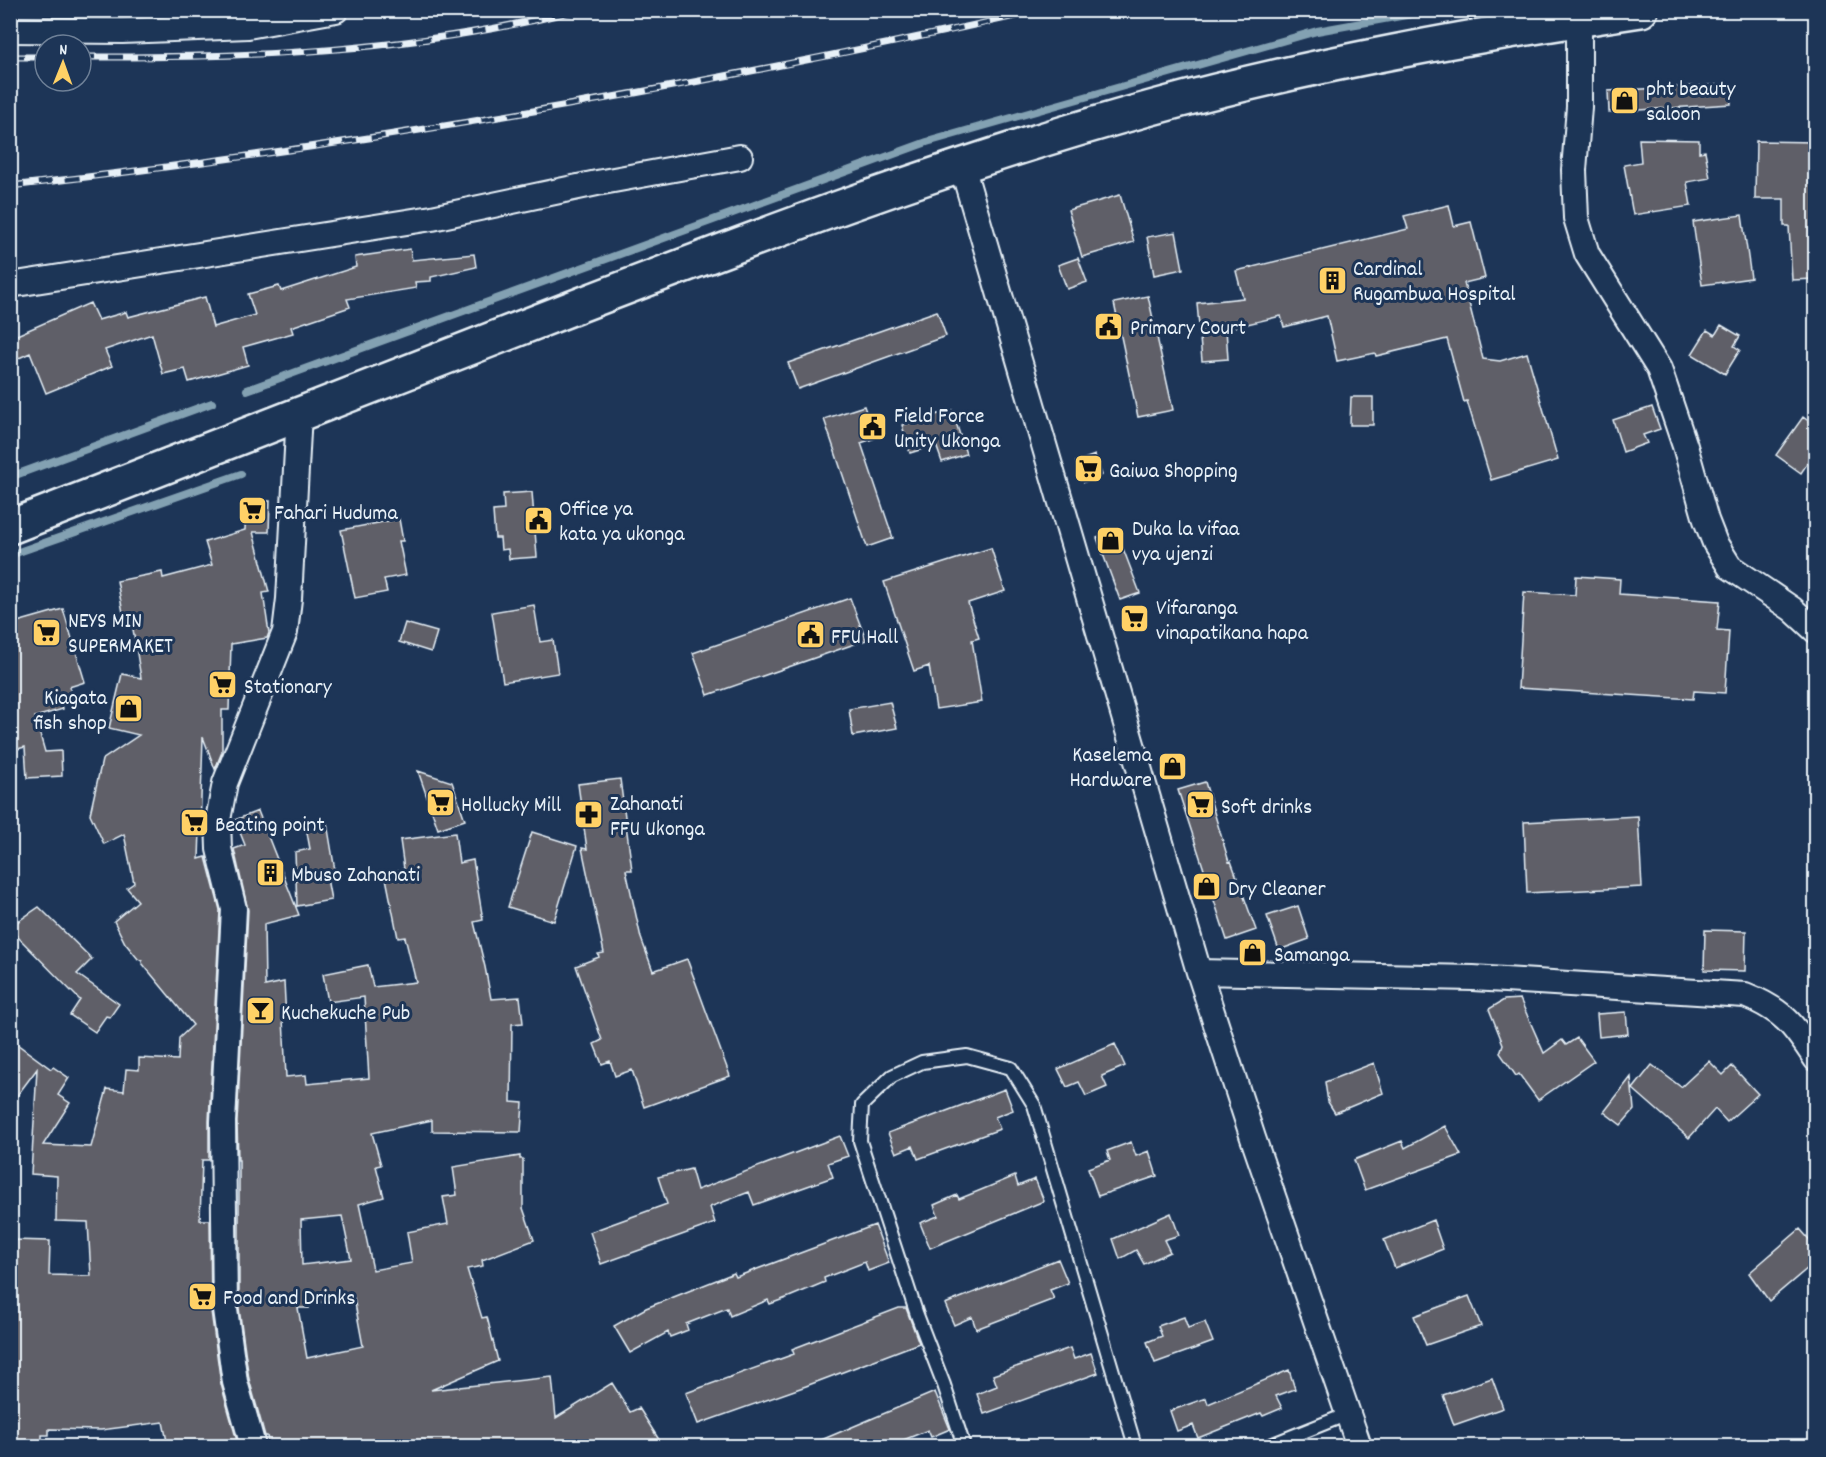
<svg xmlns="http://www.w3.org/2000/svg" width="1826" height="1457" font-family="Dekko,sans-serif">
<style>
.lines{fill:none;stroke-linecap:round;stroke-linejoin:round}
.stream{stroke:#83a1b2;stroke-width:8}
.building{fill:#5e5f68;stroke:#e8f1f8;stroke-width:1.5;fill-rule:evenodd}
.service-casing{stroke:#e8f1f8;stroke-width:16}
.minor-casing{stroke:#e8f1f8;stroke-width:28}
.primary-casing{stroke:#e8f1f8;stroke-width:38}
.service{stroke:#1d3557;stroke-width:12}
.minor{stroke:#1d3557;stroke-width:24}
.primary{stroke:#1d3557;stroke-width:33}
.rail-casing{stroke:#e8f1f8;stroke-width:7}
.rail{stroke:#1d3557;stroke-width:4.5;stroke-dasharray:14;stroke-linecap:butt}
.labels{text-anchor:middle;stroke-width:6;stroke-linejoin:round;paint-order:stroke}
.poi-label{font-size:22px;fill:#e8f1f8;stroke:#1d3557;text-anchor:start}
</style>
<rect width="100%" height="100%" fill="#1d3557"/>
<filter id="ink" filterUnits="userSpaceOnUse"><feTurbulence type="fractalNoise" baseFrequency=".0167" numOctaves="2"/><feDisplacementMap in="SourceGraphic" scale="12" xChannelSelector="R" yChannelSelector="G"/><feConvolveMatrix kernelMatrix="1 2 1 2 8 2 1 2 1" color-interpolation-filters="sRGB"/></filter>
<g filter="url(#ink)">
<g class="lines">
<!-- stream -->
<path class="stream" d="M247 390 927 142 1317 31 1434 10
M10 477 212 403
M10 555 241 474"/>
</g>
<!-- building -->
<path class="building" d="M1730 84 1731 104 1609 112 1608 91Z
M1639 139 1699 140V152L1705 151 1710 178 1687 182 1691 206 1633 215 1624 165 1641 162Z
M1756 141 1815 142V279L1792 280 1789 226H1784V199H1755Z
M1120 195 1134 242 1082 257 1068 210Z
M1449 205 1454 226 1471 222 1485 278 1464 283 1483 359 1500 361 1527 353 1558 460 1491 480 1467 401 1464 402 1447 339 1376 356 1375 353 1337 361 1327 316 1284 327 1281 316 1226 329 1228 359 1202 361 1197 303 1243 298 1236 271 1408 229 1404 216Z
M1742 215 1751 278 1702 285 1693 222Z
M1176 232 1183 269 1154 275 1147 237Z
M410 249 412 260 474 254 476 267 431 277V281L415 282 416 288 347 299 350 307 291 327 293 333 243 347 248 365 189 382 185 369 163 374 152 334 105 350 112 366 46 393 30 353 10 362V338L90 303 98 320 126 312 128 317 205 297 213 327 255 315 248 294 279 286 281 291 356 267 355 257Z
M1078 258 1087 282 1067 289 1058 265Z
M1148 296 1173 410 1138 417 1114 303Z
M937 311 946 336 798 389 788 363Z
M1721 325 1740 336 1734 346 1740 350 1725 374 1692 354 1707 330 1715 335Z
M1351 397H1373V425H1350Z
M864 406 875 438 861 443 893 538 867 547 824 419Z
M1652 407 1660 429 1643 435 1647 443 1623 452 1613 420Z
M952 410 966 454 942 462 936 445 910 453 902 425Z
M1803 417 1815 426V452L1801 473 1776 455Z
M1095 455 1102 475 1084 482 1076 462Z
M532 492 537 557 509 559 508 549 501 550 500 538H495L493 511 504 510 503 494Z
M246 501H270L269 532H253L269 592 263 593 269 633 267 638 231 644 229 710H222V752L215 769 203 737 199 859 206 857 220 910 209 1121V1160H202L200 1220H210L211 1311 221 1384 237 1441 216 1444 217 1446H168L163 1422 101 1430 49 1429V1435H42V1446H10L12 1240 50 1241 49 1275 91 1276 88 1222 56 1221 57 1176 31 1174 37 1069 10 1105V1039L51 1069 53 1067 69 1078 58 1095 70 1103 43 1145 91 1147 107 1089 124 1091 126 1069 139 1070V1058L178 1060 179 1038 193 1025 142 963V961L138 959 125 943 114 921 138 901 127 888 134 883 124 834 104 844 90 814 102 760 139 735 109 728 122 674 141 678 131 617 124 618 117 581 162 572 163 578 212 565 205 542 245 530Z
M399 519 403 541H399L406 575 384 579 387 592 355 598 341 530Z
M1116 530 1140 593 1120 600 1097 538Z
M991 548 1005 591 968 603 979 638 972 640 982 702 936 709 929 666 914 671 884 582Z
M1576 576 1620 579 1619 594 1720 601 1717 630 1729 631 1725 693 1694 691 1693 699 1518 688 1524 592 1575 595Z
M850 598 866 640 708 695 693 653Z
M534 605 540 642 553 640 558 673 503 682 492 612Z
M63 609 85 682 69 687 73 700 62 703 63 709 35 717 45 752 61 751 62 776 27 778 25 747 10 751V624Z
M405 623 437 632 431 652 399 642Z
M890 702 897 728 853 736 849 709Z
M418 771 452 782 465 820 438 829Z
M620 779 632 870H626L641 938 653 971 687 959 730 1076 644 1107 632 1070 615 1076 610 1061 602 1064 594 1044 602 1040 576 966 599 957 598 954 604 953 582 848 587 849 578 784Z
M1205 782 1229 862 1231 861 1256 930 1227 940 1178 790Z
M258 811 299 915 264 924 265 986 284 982 286 1019H283L286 1077 306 1075 307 1084 369 1078 364 997 328 1002 323 974 368 965 373 987 416 982 405 937 398 938 385 873 404 869 400 840 455 833 459 863 473 860 483 920 474 922 485 967 491 999 520 997 523 1023 512 1024 511 1102 523 1103 521 1132 432 1131V1120L372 1133 381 1165 376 1166 384 1197 359 1204 373 1270 412 1263 407 1232 448 1224 443 1197 457 1195 453 1167 520 1156V1159H523V1208L534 1240 482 1260 483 1266 467 1269 482 1318 487 1317 498 1361 431 1390 552 1377 556 1418 612 1383 630 1412 639 1408 663 1446H269L267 1436H265L249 1379 239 1308V1160H238L237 1122 248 910 234 849 245 845 235 820ZM342 1216 351 1259 302 1265 301 1220ZM354 1298 363 1346 307 1358 298 1308H309L308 1304Z
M1638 816 1642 887 1527 893 1524 822Z
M327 823 335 871 326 873 331 900 297 906 295 852 310 849 306 827Z
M532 832 577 846 554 921 508 907Z
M1298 906 1309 939 1279 950 1267 916Z
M39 907 92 959 77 974 119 1004 110 1017 106 1016 95 1032 70 1015 80 1000 10 929V927Z
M1705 930 1746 931 1745 971 1704 970Z
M1520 999 1544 1053 1562 1040 1566 1045 1577 1038 1594 1061 1538 1100 1519 1074 1516 1076 1500 1053 1503 1044 1489 1009 1504 1000Z
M1626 1012 1628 1034 1599 1037 1597 1014Z
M1115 1044 1125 1066 1102 1076 1107 1087 1086 1096 1079 1082 1067 1087 1058 1069Z
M1709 1061 1723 1075 1732 1066 1758 1094 1727 1122 1715 1109 1689 1138 1633 1089 1652 1065 1681 1087Z
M1374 1063 1383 1093 1335 1113 1328 1102 1325 1082Z
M1631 1077 1634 1110 1621 1125 1604 1112Z
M1005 1089 1013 1110 995 1117 1000 1129 918 1159 913 1146 896 1153 888 1133Z
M1445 1126 1461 1155 1365 1190 1354 1160 1402 1141 1405 1148Z
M840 1136 848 1156 828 1163 833 1177 754 1205 749 1192 710 1207 715 1223 601 1264 590 1232 667 1204 658 1177 691 1169 697 1190Z
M1131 1142 1136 1156 1149 1151 1157 1176 1098 1196 1088 1168 1110 1160 1107 1151Z
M1015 1176 1018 1186 1035 1179 1044 1201 930 1248 920 1223 938 1216 934 1205 957 1195 959 1199Z
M1171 1213 1179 1235 1164 1240 1170 1252 1144 1264 1136 1250 1120 1259 1113 1239Z
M1433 1220 1443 1249 1395 1268 1384 1240Z
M875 1225 889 1263 868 1271 865 1262 824 1278 825 1282 789 1297 770 1304 768 1300 730 1316 727 1308 686 1324 688 1330 670 1337 668 1332 630 1353 614 1326 646 1308 734 1273 736 1277Z
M1800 1229 1815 1246V1262L1769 1301 1749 1273Z
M1058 1259 1068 1283 1050 1290 1054 1299 976 1329 972 1317 954 1325 945 1304Z
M1469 1296 1481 1326 1426 1345 1414 1316Z
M899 1308H906L919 1343 806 1386 698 1424 686 1393 794 1354 792 1349Z
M1184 1317 1188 1328 1205 1322 1213 1342 1155 1363 1147 1342 1162 1336 1158 1326Z
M1070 1348 1074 1359 1091 1353 1098 1373 984 1414 977 1394 997 1386 993 1375Z
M1289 1370 1295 1389 1276 1396 1282 1408 1263 1416 1261 1413 1198 1438 1193 1425 1177 1431 1170 1411 1206 1398 1208 1404Z
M1492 1378 1503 1408 1454 1425 1443 1395Z
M935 1392 950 1429 931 1437 928 1430 889 1446H807Z"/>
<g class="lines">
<defs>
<path id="service" d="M964 1446 944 1385 917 1315 860 1141 862 1105 892 1076 922 1062 967 1056 1011 1068 1034 1105 1135 1446
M1268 1446 1348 1414"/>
<path id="minor" d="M1579 20V107L1574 170 1576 218 1587 254 1659 369 1685 446 1706 520 1715 543 1730 567 1792 609 1816 631
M10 30 122 31 248 26 336 10
M962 166 1199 972 1253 1138 1359 1446
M10 285 432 218 597 183 740 157
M1199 972 1473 978 1745 995C1783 1010 1794 1025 1816 1059
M253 1446 235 1382 225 1309 223 1122 234 909 219 849 218 820 225 783 285 632 289 599 299 413"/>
<path id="primary" d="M10 527C198 453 385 380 572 308 762 235 954 162 1151 108 1311 64 1476 35 1641 10"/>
</defs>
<!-- service casing -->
<use href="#service" class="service-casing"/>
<!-- minor casing -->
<use href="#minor" class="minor-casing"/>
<!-- primary casing -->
<use href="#primary" class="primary-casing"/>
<!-- service -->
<use href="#service" class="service"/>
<!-- minor -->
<use href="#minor" class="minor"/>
<!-- primary -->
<use href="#primary" class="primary"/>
<defs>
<path id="rail" d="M10 57H45
M81 57C247 58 415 52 577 10
M10 186C358 147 702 86 1043 10"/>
</defs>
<!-- rail casing -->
<use href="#rail" class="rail-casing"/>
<!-- rail -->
<use href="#rail" class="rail"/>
</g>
</g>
<!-- icons -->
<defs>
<symbol id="shop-square" viewBox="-11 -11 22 22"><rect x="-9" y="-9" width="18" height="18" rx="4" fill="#ffd166" stroke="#1d3557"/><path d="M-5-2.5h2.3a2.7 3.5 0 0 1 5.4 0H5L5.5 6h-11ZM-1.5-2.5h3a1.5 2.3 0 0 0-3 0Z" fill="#111"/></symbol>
<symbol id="building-square" viewBox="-11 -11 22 22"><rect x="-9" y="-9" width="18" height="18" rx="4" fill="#ffd166" stroke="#1d3557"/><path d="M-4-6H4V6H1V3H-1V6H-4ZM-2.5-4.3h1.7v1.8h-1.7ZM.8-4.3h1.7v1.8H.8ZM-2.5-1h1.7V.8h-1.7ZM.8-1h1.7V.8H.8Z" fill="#111"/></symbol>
<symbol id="civic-square" viewBox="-11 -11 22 22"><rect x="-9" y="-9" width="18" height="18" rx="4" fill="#ffd166" stroke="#1d3557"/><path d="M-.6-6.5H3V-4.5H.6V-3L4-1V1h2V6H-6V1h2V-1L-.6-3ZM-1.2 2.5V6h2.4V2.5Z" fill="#111"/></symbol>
<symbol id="supermarket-square" viewBox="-11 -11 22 22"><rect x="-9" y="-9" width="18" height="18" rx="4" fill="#ffd166" stroke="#1d3557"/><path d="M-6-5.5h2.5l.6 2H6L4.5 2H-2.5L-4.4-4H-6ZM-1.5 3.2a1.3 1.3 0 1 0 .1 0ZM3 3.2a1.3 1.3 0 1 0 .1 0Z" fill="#111"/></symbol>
<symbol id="pharmacy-square" viewBox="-11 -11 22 22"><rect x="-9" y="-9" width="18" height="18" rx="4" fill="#ffd166" stroke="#1d3557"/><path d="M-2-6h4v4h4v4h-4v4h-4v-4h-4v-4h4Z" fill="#111"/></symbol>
<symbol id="bar-square" viewBox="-11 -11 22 22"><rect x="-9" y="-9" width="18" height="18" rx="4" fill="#ffd166" stroke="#1d3557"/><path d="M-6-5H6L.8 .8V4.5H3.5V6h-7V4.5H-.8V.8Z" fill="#111"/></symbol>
</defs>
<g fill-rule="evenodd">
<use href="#shop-square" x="1608" y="84" width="33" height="33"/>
<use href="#building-square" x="1316" y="264" width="33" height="33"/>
<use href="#civic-square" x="1092" y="310" width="33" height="33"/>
<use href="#civic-square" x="856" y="410" width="33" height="33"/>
<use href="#supermarket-square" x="1072" y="452" width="33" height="33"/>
<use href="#supermarket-square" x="236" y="494" width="33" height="33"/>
<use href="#civic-square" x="522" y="504" width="33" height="33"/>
<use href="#shop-square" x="1094" y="524" width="33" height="33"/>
<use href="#supermarket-square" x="1118" y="602" width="33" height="33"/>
<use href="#supermarket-square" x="30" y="616" width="33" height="33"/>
<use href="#civic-square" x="794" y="618" width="33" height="33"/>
<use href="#supermarket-square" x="206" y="668" width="33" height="33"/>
<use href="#shop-square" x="112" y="692" width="33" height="33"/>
<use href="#shop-square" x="1156" y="750" width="33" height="33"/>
<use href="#supermarket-square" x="424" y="786" width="33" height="33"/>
<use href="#supermarket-square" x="1184" y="788" width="33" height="33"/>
<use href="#pharmacy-square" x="572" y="798" width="33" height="33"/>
<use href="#supermarket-square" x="178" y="806" width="33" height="33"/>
<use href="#building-square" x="254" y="856" width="33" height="33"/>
<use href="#shop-square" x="1190" y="870" width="33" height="33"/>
<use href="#shop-square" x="1236" y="936" width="33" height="33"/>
<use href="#bar-square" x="244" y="994" width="33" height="33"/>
<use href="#supermarket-square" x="186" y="1280" width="33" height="33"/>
</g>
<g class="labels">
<!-- poi labels -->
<g class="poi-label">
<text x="1646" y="95">pht beauty<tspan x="1646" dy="25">saloon</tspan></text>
<text x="1353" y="275">Cardinal<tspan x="1353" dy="25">Rugambwa Hospital</tspan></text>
<text x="1130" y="334">Primary Court</text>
<text x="894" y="422">Field Force<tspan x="894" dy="25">Unity Ukonga</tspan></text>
<text x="1109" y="477">Gaiwa Shopping</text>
<text x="559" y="515">Office ya<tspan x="559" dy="25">kata ya ukonga</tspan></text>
<text x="274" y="519">Fahari Huduma</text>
<text x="1132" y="535">Duka la vifaa<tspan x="1132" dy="25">vya ujenzi</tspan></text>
<text x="1156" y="614">Vifaranga<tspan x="1156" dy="25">vinapatikana hapa</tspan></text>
<text x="68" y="627">NEYS MIN<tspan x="68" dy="25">SUPERMAKET</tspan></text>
<text x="831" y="643">FFU Hall</text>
<text x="244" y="693">Stationary</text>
<text x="107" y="704" text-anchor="end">Kiagata<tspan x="107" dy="25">fish shop</tspan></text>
<text x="1152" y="761" text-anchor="end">Kaselema<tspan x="1152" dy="25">Hardware</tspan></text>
<text x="610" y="810">Zahanati<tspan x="610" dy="25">FFU Ukonga</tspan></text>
<text x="461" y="811">Hollucky Mill</text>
<text x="1221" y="813">Soft drinks</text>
<text x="215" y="831">Beating point</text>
<text x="291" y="881">Mbuso Zahanati</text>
<text x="1228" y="895">Dry Cleaner</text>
<text x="1274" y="961">Samanga</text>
<text x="281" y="1019">Kuchekuche Pub</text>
<text x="223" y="1304">Food and Drinks</text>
</g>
</g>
<!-- margin -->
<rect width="1826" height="1457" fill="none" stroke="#1d3557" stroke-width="36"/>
<rect x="18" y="18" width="1790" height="1421" fill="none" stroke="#e8f1f8" stroke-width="2" filter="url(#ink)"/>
<!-- north arrow -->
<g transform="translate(63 63) rotate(1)"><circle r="28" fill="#1d3557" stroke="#6e8097" stroke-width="1.5"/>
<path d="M0-4.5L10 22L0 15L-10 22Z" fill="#ffd166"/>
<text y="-9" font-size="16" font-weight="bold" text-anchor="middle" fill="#e8f1f8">N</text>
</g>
</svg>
